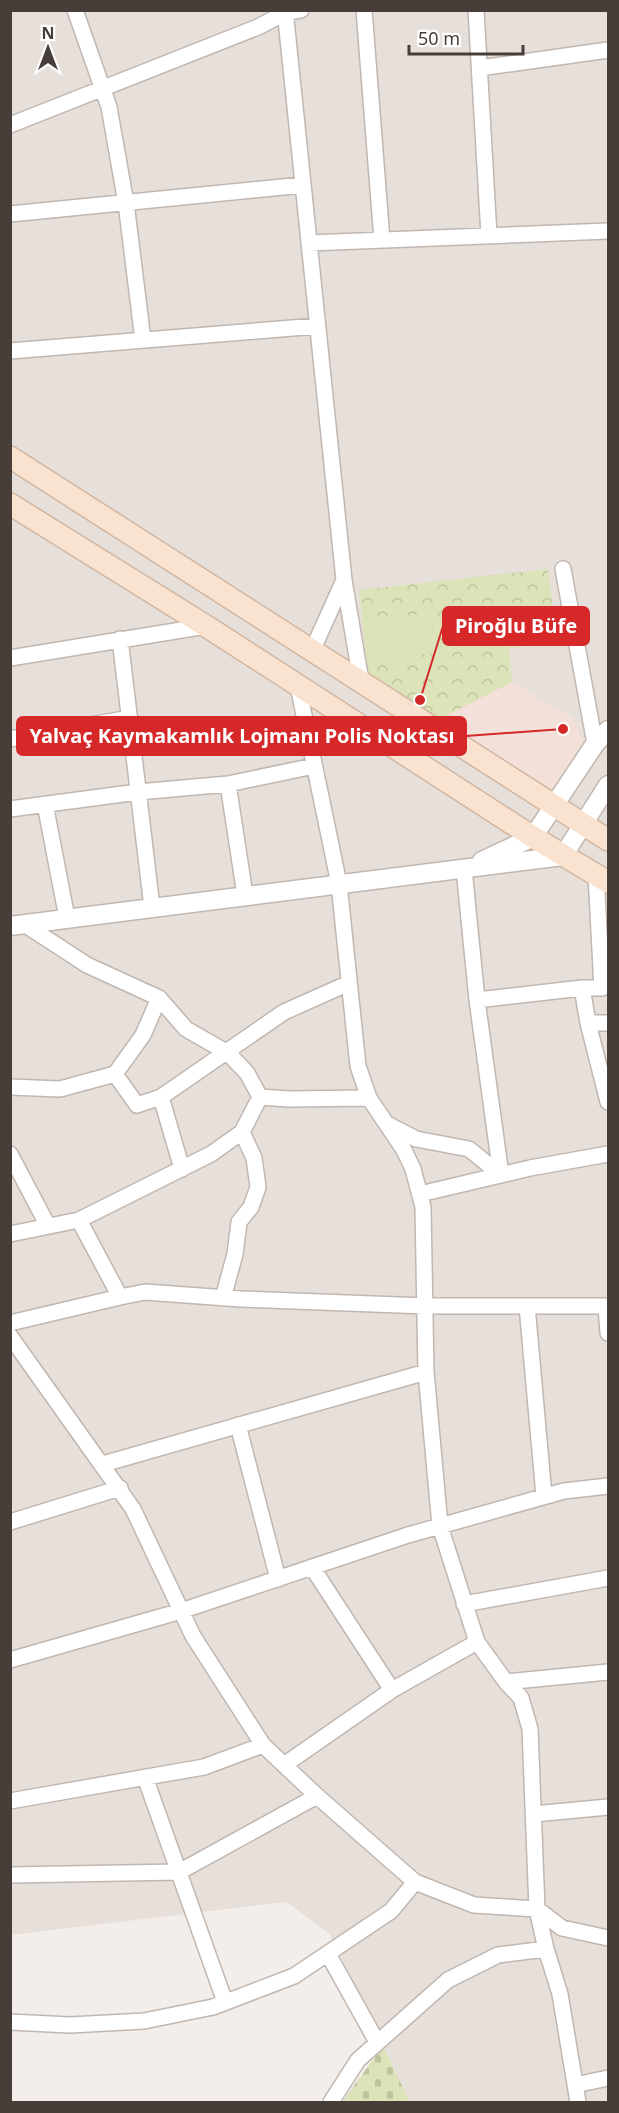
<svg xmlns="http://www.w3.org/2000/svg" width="619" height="2113" font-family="'Noto Sans',sans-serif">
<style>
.residential{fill:#e7dfda}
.commercial{fill:#f3e0d9}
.forest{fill:url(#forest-crowns)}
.cemetery{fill:url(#cemetery-stones)}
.garden{fill:#dce3b8}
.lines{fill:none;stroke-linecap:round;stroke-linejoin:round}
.minor-casing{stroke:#c1b7b1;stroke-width:18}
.tertiary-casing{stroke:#c1b7b1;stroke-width:21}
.secondary-casing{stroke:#d1b7a2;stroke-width:24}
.minor{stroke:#fff;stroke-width:15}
.tertiary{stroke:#fff;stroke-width:18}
.secondary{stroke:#f9e3d0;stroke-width:21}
.leader{fill:none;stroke:#d62828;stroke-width:2}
.callout-dot{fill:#d62828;stroke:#fff;stroke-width:2}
.callout{fill:#d62828;stroke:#d62828;stroke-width:2}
.callout-label{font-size:20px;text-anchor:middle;font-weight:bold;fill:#fff}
</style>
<defs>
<pattern id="forest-crowns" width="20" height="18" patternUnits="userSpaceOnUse" patternTransform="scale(1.5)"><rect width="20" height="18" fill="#dce3b8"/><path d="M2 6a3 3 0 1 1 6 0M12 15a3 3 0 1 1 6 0" fill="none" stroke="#bec49f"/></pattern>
<pattern id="cemetery-stones" width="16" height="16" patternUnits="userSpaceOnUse" patternTransform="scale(1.5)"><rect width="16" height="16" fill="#dce3b8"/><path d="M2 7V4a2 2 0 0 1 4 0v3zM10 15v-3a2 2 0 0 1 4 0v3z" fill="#bec49f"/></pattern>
</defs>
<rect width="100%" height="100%" fill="#f4eeeb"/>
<!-- residential -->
<path class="residential" d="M10 11H608V2102H410L330 1934 286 1902 11 1935Z"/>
<!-- commercial -->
<path class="commercial" d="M512 682 572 718 587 750 554 799 435 721Z"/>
<!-- forest -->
<path class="forest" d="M548 569 557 642 509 648 512 682 435 721 369 677 359 590Z"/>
<!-- cemetery -->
<path class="cemetery" d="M383 2046 410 2102H342Z"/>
<!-- garden -->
<path class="garden" d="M430 613 435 653 367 660 362 621Z"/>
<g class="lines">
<defs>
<path id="minor" d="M75 10 109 107 126 203 143 340
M285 10 344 580
M364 10 382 240
M476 10 489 236
M480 68 608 50
M10 125 258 27 285 13 301 10
M10 214 303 185
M309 243 608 231
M10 351 317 326
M563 569 595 744
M120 639 152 907
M312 651 344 580 361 681
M10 658 206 626
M298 686 339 884 358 1066 369 1098 404 1150 413 1169 423 1207 426 1372 440 1526 477 1642 506 1682 521 1698 530 1729 537 1909 546 1949 560 1994 578 2102
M10 739 130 718
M228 784 245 895
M45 804 67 918
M10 809 138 792 228 784 314 766
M464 869 477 1000 501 1175
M24 924 87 965 159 998 186 1029 228 1053 247 1073 260 1097 289 1099 369 1098
M582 988H602L596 875
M477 1000 582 988 588 1023 608 1102
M588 1023H608
M115 1074 137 1105 161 1097 284 1012 349 983
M10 1087 60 1089 115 1074 143 1035 159 998
M161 1097 182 1169
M389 1125 416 1139 469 1149 501 1175
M10 1154 48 1226
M420 1194 530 1168 608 1154
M79 1220 120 1297
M10 1234 79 1220 211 1154 242 1132 260 1097
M223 1298 235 1254 239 1222 251 1207 258 1187 254 1158 242 1132
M527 1306 544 1496
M606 1306 608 1333
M10 1323 120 1297 145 1292 241 1299 426 1306H608
M10 1336 133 1509 193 1636 263 1745 317 1796 415 1882 474 1905 537 1909 562 1928 608 1938
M238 1425 278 1579
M103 1464 426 1372
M10 1522 120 1488
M312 1567 392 1690
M464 1604 608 1578
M10 1660 181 1611 408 1535 564 1491 608 1486
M506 1682 608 1672
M284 1765 392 1690 477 1642
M145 1777 225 2002
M10 1801 204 1767 263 1745
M534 1814 608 1807
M10 1875 179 1872 317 1796
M328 1954 377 2042
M10 2022 70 2025 144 2021 213 2007 294 1976 391 1911 415 1882
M575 2085 608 2078
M331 2102 358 2060 448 1980 498 1955 546 1949"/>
<path id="tertiary" d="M482 861 533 837 595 744 608 730
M10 926 563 856 608 785"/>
<path id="secondary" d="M10 457 608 840
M10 504 206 626 533 837 608 882"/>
</defs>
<!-- minor casing -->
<use href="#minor" class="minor-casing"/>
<!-- tertiary casing -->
<use href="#tertiary" class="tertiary-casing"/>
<!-- secondary casing -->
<use href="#secondary" class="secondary-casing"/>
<!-- minor -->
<use href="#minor" class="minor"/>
<!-- tertiary -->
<use href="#tertiary" class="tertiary"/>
<!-- secondary -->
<use href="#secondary" class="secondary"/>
</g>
<!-- callouts -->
<path class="leader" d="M420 700L443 626M563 729L466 736"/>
<g class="callout-dot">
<circle cx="420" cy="700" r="6"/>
<circle cx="563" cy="729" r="6"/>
</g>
<g class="callout">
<rect x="443" y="607" width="146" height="38" rx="6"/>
<rect x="17" y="717" width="449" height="38" rx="6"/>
</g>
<g class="callout-label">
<text x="516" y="633">Piroğlu Büfe</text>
<text x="242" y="743">Yalvaç Kaymakamlık Lojmanı Polis Noktası</text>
</g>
<!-- border -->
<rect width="619" height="2113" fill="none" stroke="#473e39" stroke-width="24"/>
<!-- north arrow -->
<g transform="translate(48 48)" stroke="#ffffff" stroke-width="4.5" paint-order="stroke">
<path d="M0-4.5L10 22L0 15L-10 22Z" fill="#473e39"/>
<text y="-9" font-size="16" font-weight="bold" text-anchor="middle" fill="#473e39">N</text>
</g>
<!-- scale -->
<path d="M409 45v9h114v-9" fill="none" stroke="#473e39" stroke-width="3"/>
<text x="418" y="45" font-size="18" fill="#473e39" stroke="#ffffff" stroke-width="4.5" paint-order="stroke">50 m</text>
</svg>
